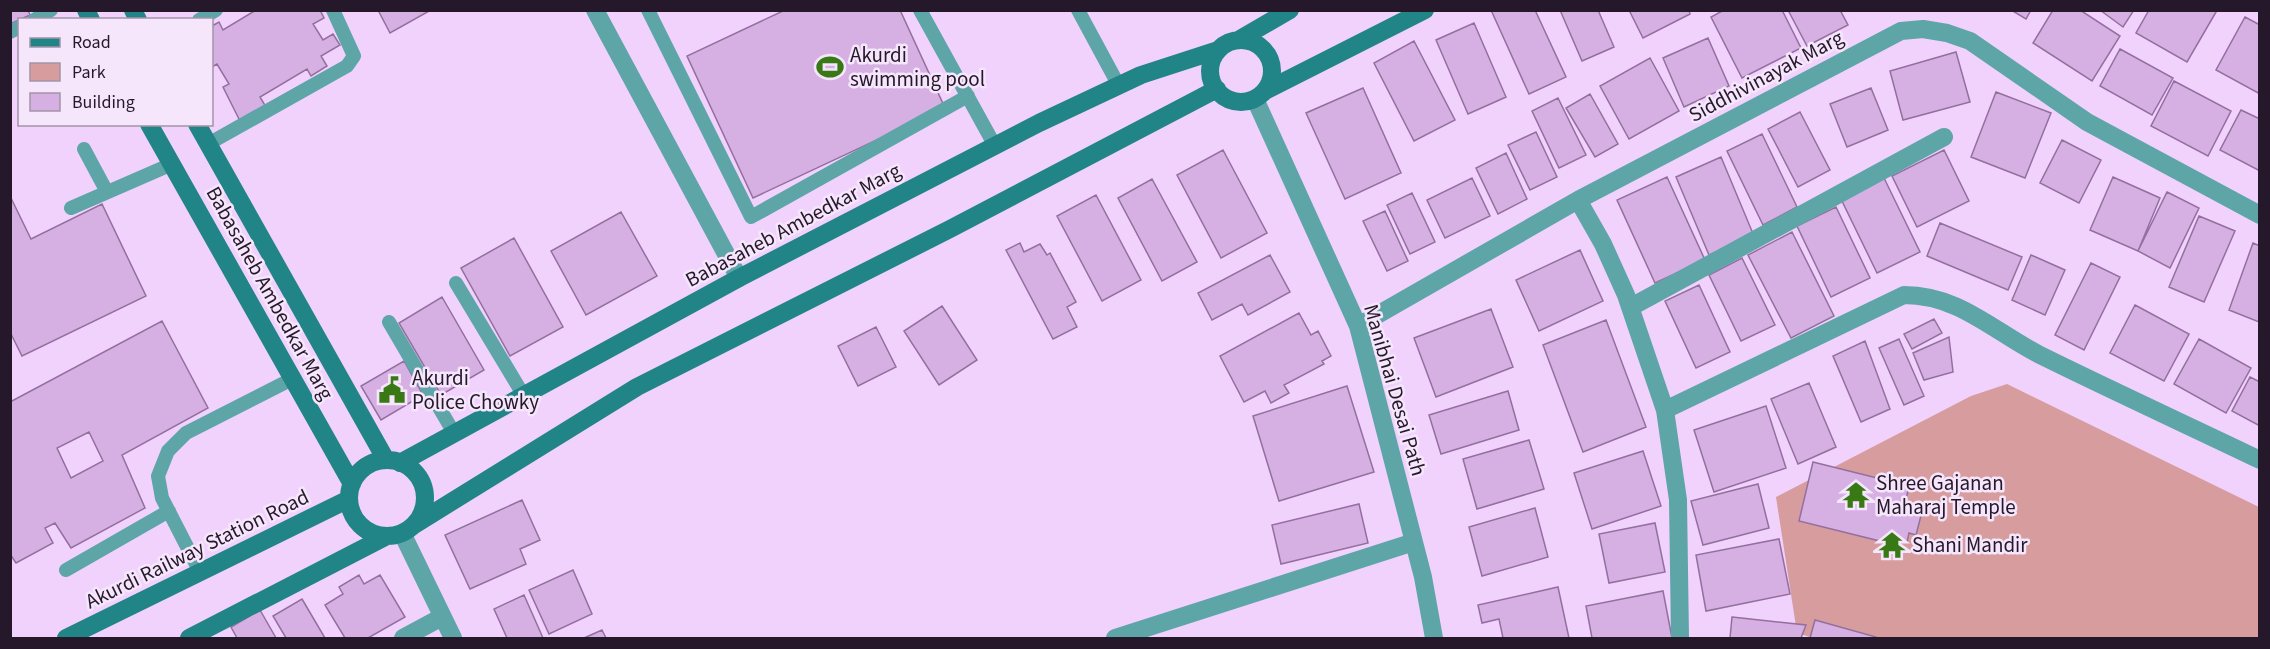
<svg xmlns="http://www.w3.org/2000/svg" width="2270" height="649" font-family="'Source Sans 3',sans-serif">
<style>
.green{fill:#d79c9d}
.building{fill:#d6b0e3;stroke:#936f9f;stroke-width:1.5;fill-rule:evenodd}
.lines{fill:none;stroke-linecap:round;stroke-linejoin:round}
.lane{stroke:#5ea5a7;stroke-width:14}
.street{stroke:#5ea5a7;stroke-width:18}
.secondary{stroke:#218487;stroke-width:18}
.labels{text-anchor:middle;stroke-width:5;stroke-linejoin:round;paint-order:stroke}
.poi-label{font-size:21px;fill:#26182b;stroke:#f5e6fb;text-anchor:start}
.street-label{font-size:21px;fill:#26182b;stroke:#f5e6fb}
</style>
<rect width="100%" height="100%" fill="#f1d2fc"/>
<!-- green -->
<path class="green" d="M2007 384 2259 507V638H1813L1797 633 1776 497 1971 396Z"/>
<!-- building -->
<path class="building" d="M10 10H28L30 15 10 24Z
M256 10H320L324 18 313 24 323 40 333 34 340 45 321 56 327 66 311 76 307 69 260 97 266 107 241 123 223 87 229 84 217 64 212 67V26L219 22 223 30Z
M378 10H431L390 33Z
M785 10H900L945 108 753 198 687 56Z
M1491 10H1535L1566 77 1529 94Z
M1560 10H1598L1614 47 1582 61Z
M1629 10H1689L1690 14 1643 38Z
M1724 10H1782L1801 48 1742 78 1711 17Z
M1788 10H1840L1848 25 1807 46Z
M2011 10H2031L2026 19Z
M2053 10H2080L2120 36 2092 81 2033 43Z
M2100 10H2134L2123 27Z
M2149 10H2214L2216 12 2187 62 2136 33Z
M2245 17 2260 25V94L2216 70Z
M1474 23 1506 97 1468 114 1436 40Z
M1708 38 1729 86 1684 107 1663 58Z
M1414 41 1455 120 1414 141 1374 63Z
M2120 49 2173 78 2152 115 2100 86Z
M1956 52 1970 102 1903 120 1890 71Z
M1650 58 1679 111 1629 139 1600 86Z
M2174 81 2231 111 2208 156 2151 126Z
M1363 88 1401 173 1345 199 1306 113Z
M1871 88 1888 130 1847 147 1830 104Z
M1996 92 2051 113 2025 178 1971 157Z
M1590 94 1618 144 1595 157 1566 108Z
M1558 98 1586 155 1559 168 1532 111Z
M2241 110 2260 119V171L2220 150Z
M1800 112 1830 170 1798 187 1768 129Z
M1536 132 1557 177 1530 190 1508 145Z
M1762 134 1797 207 1763 225 1727 151Z
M2062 140 2101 160 2079 203 2040 183Z
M1223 150 1267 233 1221 258 1177 175Z
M1944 150 1969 201 1917 227 1892 176Z
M1506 153 1527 199 1498 214 1476 168Z
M1721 157 1754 236 1709 255 1676 177Z
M1667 177 1705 260 1655 283 1617 200Z
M2113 177 2160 198 2138 251 2090 230Z
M1472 178 1490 216 1445 238 1427 200Z
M1884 178 1920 252 1877 273 1841 199Z
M1152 179 1197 262 1162 281 1118 198Z
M2167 192 2199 208 2170 268 2138 251Z
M1412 193 1435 242 1410 254 1387 205Z
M1096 195 1141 280 1102 301 1057 216Z
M10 196 31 239 102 204 146 296 22 356 10 332Z
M1836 207 1870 278 1831 297 1797 226Z
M1385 211 1408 261 1387 271 1363 221Z
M621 212 657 276 586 315 551 251Z
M2199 216 2235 231 2204 302 2169 287Z
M1940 223 2022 257 2008 290 1927 256Z
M1792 232 1834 316 1791 338 1748 255Z
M514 238 563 327 510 356 461 268Z
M1020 243 1024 252 1040 244 1047 255 1050 253 1076 302 1067 307 1077 327 1053 339 1006 250Z
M2253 243 2260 246 2259 322 2229 310Z
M1580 250 1603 301 1539 331 1516 280Z
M1270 255 1290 292 1248 315 1242 304 1212 320 1198 293Z
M2031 255 2065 270 2045 315 2012 300Z
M1742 258 1775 325 1741 341 1709 275Z
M2091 263 2120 277 2084 350 2055 335Z
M1699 285 1730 352 1696 368 1665 301Z
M442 297 484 370 441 395 399 323Z
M2135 305 2189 334 2164 381 2110 353Z
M942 306 977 360 939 385 904 331Z
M1491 309 1513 367 1436 397 1414 338Z
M1299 313 1311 335 1318 331 1331 356 1322 361 1324 364 1284 385 1289 393 1271 403 1265 391 1244 402 1220 356Z
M1934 319 1942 333 1912 349 1904 334Z
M1606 320 1646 427 1583 452 1543 345Z
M162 321 208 408 122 455 145 508 71 548 55 523 45 528 53 543 16 563 10 554V402ZM89 432 103 461 71 478 57 448Z
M876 327 896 367 858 386 838 346Z
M1949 337 1953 372 1924 380 1913 353Z
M1899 339 1924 396 1904 405 1879 348Z
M2199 339 2251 368 2226 413 2174 384Z
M1865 341 1890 409 1861 422 1833 356Z
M404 361 423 395 381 420 361 386Z
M2250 377 2260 382V426L2232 411Z
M1809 383 1836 447 1798 464 1771 399Z
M1347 386 1374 472 1279 501 1253 416Z
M1508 391 1519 430 1441 454 1429 415Z
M1766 406 1786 468 1714 492 1694 430Z
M1529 440 1544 489 1477 509 1463 459Z
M1643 451 1661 506 1592 529 1574 473Z
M1813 462 1909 486 1905 504 1923 508 1916 535 1909 533 1907 542 1893 539 1892 544 1799 521Z
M1758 484 1769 528 1703 545 1691 501Z
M522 500 540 540 520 549 526 564 470 589 445 535Z
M1359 504 1368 543 1281 564 1272 525Z
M1535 508 1548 557 1482 576 1469 527Z
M1655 523 1665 572 1609 583 1599 534Z
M1779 539 1790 594 1706 611 1696 555Z
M573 570 592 614 549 634 529 590Z
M359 575 364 584 380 575 405 617 368 638H345L325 605 343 594 339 587Z
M1558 587 1569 638H1503L1499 619 1482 623 1478 605Z
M1663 591 1672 638H1592L1586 606Z
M524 595 543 638H507L494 609Z
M302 599 325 638H286L273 616Z
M260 610 276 638H237L231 627Z
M1732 617 1806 625 1801 638H1730Z
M1815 620 1876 637V638H1810Z
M602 630 606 638H584Z"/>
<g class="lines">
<!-- lane -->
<path class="lane" d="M648 10 751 217 968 96
M920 10 995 146
M1078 10 1119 86
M34 20 51 10
M199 20 216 10
M10 32 20 27
M208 144 347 66 354 56 333 10
M84 149 107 192
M71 208 172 164
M456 283 524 396
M389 322 454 433
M66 570 169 511
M200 572 162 498 158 476 168 451 186 433 292 379"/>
<!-- street -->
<path class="street" d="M595 10 739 278
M1255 99 1358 326 1423 577 1434 638
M1578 200 1603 244 1626 295 1665 410 1678 500 1680 638
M1631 307 1944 137
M1358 326 1578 200 1901 31 1923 29 1947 33 1970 41 2087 122 2260 215
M1665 410 1904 295C1959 295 1993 331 2040 355 2113 391 2187 425 2260 460
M402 533 453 638
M403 638 442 617
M1115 638 1414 542"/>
<!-- secondary -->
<path class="secondary" d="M86 10 91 20
M133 10 138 20
M1240 39 1290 10
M1210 71a31 31 0 1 1 62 0a31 31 0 1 1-62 0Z
M1265 91 1425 10
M149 124 352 484
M197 124 386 460
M349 498a38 38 0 1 1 76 0a38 38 0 1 1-76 0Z
M400 463 739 278 1039 123 1141 75 1218 50
M414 525 637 387 950 229 1217 89
M66 638 349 499
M189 638 387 536"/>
</g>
<!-- icons -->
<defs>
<symbol id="stadium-bare" viewBox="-9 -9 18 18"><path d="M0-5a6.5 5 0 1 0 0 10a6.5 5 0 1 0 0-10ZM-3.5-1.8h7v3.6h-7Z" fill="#397915" stroke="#f5e6fb" stroke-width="2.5" paint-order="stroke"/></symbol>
<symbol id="civic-bare" viewBox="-9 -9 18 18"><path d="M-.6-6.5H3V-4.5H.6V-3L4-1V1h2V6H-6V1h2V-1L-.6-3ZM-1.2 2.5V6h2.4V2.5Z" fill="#397915" stroke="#f5e6fb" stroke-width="2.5" paint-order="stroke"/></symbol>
<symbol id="temple-bare" viewBox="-9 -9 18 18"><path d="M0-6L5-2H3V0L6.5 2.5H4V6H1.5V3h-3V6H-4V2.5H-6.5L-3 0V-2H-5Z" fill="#397915" stroke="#f5e6fb" stroke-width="2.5" paint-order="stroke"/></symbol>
</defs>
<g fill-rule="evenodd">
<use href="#stadium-bare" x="811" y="48" width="38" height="38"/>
<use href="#civic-bare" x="373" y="371" width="38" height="38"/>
<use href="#temple-bare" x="1837" y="476" width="38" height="38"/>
<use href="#temple-bare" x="1873" y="526" width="38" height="38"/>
</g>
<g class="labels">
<!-- poi labels -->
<g class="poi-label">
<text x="850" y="62">Akurdi<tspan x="850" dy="24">swimming pool</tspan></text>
<text x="412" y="385">Akurdi<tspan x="412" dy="24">Police Chowky</tspan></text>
<text x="1876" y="490">Shree Gajanan<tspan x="1876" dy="24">Maharaj Temple</tspan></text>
<text x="1912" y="552">Shani Mandir</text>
</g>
<!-- street labels -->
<g class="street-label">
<text transform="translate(1766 76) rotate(-28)" y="7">Siddhivinayak Marg</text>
<text transform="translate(793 225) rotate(-28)" y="7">Babasaheb Ambedkar Marg</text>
<text transform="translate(270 293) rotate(61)" y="7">Babasaheb Ambedkar Marg</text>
<text transform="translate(1395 390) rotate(74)" y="7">Manibhai Desai Path</text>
<text transform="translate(197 549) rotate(-26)" y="7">Akurdi Railway Station Road</text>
</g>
</g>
<!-- border -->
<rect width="2270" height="649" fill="none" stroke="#26182b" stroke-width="24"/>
<!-- legend -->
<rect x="18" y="18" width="195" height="108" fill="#f5e6fb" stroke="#a294a8" stroke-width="1.5"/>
<rect x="30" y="38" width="30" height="9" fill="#218487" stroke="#a294a8" stroke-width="1.5"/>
<text x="72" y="48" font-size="18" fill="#26182b">Road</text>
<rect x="30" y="63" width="30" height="18" fill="#d79c9d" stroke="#a294a8" stroke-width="1.5"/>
<text x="72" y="78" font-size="18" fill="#26182b">Park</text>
<rect x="30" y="93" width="30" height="18" fill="#d6b0e3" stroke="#a294a8" stroke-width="1.5"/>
<text x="72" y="108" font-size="18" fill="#26182b">Building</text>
</svg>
